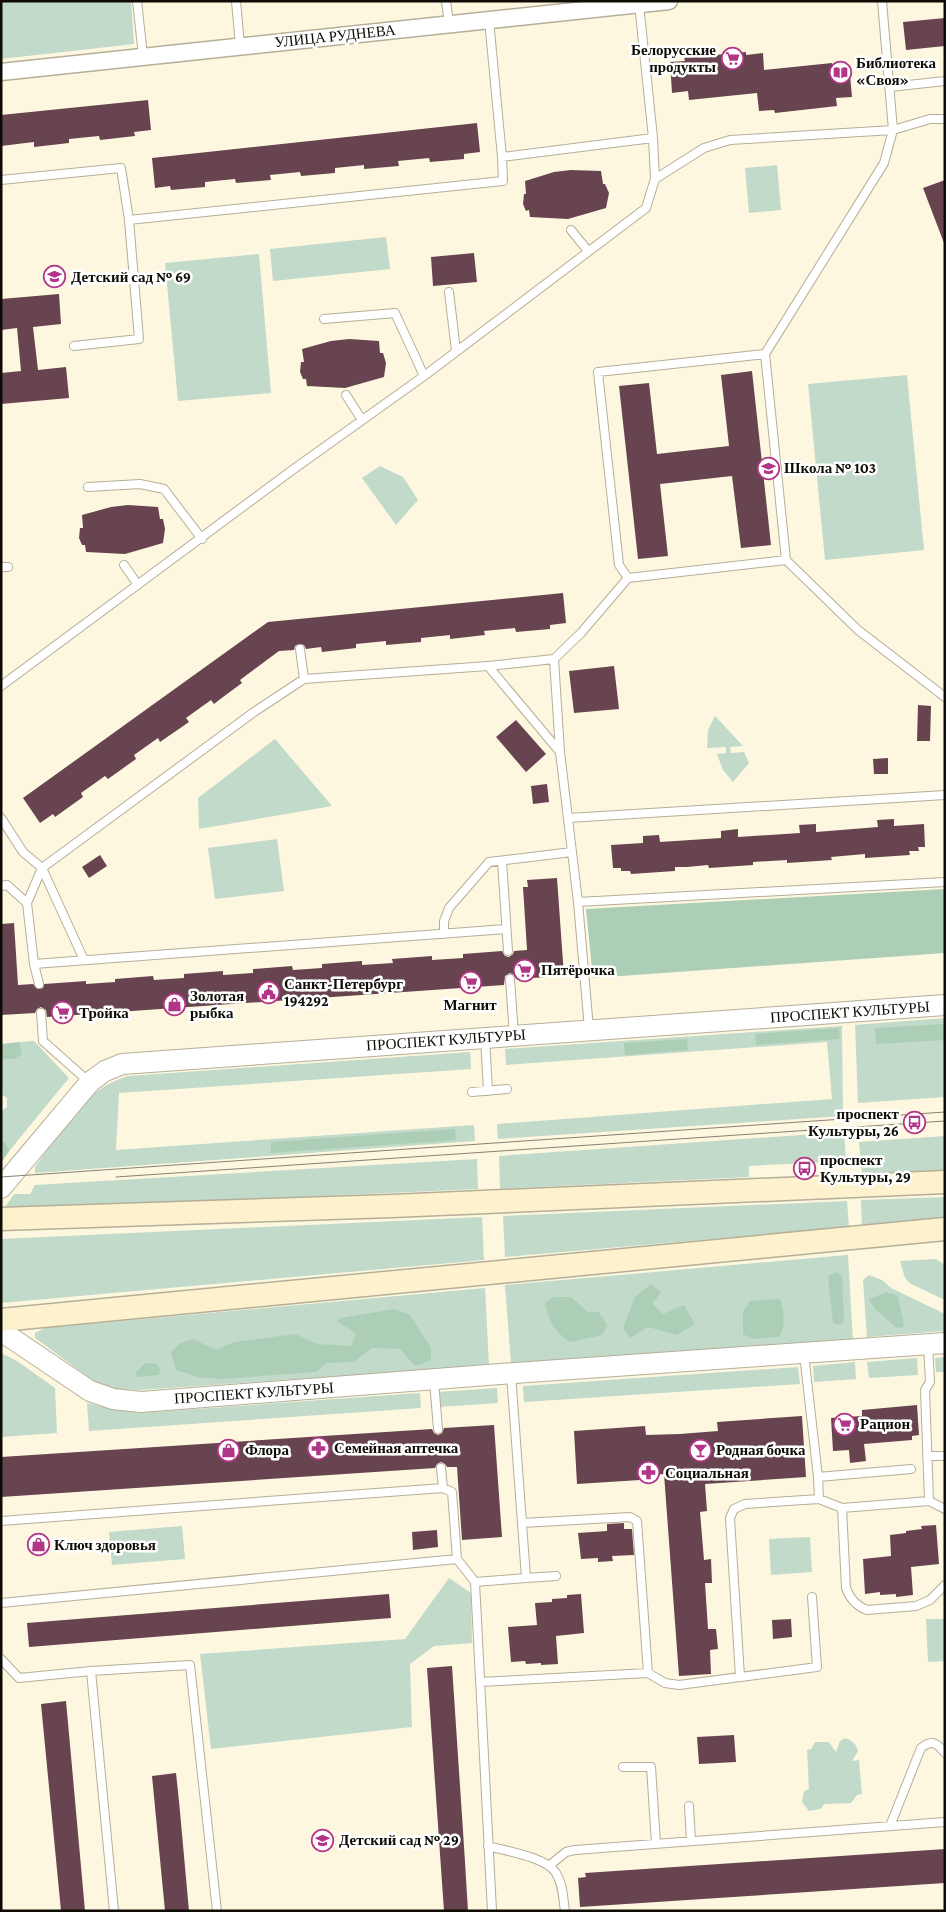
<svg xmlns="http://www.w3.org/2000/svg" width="946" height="1912" font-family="'Crimson Pro',serif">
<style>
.green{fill:#c2dac9}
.forest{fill:#acceb6}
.building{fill:#67444f}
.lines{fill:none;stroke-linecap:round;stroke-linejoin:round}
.service-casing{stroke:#b5ae98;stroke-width:10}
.minor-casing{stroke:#b5ae98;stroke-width:19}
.tertiary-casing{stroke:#b5ae98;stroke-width:22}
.secondary-casing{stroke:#b5ae98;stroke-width:25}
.service{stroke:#fff;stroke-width:8}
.minor{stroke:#fff;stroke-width:16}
.tertiary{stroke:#fff;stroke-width:20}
.secondary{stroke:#fdf2cd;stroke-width:22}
.tram{stroke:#868172;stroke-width:1}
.labels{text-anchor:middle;stroke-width:5;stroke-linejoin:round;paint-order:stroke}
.street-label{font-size:15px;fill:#0e0c05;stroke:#fff}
.poi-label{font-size:15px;font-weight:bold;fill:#0e0c05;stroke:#fff;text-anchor:start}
</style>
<rect width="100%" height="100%" fill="#fef7e0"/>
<!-- green -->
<path class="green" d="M1 1H131L134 44 1 59Z
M777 165 781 210 749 213 745 168Z
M386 237 390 269 273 281 270 249Z
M259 254 271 393 178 401 165 263Z
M907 375 924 550 825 560 808 384Z
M380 466 403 477 418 500 396 525 362 478Z
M715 716 743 746 730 747 731 753 744 752 749 763 733 782 723 770 717 754 726 753V747L707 748 708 730Z
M275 739 332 806 199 829 198 798Z
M277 839 284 891 215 899 208 848Z
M945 1018V1097L858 1103 855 1025Z
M842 1026 843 1116 498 1139 497 1124 832 1099 827 1042 506 1065 505 1049Z
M34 1041 69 1078 10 1150 4 1141H1V1111L7 1107V1098L1 1094V1060L15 1059 22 1054 20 1042Z
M470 1052 471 1069 119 1093 116 1150 474 1125 475 1141 35 1173V1167C62 1130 81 1090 128 1076Z
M844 1132 846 1161 749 1166V1177L500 1189 499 1156Z
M945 1136V1170L862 1173 859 1142Z
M477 1159 478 1189 3 1210 14 1194H30L35 1185Z
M945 1197V1219L862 1227 861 1200Z
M847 1201 849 1227 505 1257 503 1216Z
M482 1217 484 1260 1 1303V1239Z
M848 1255 853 1340 511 1364 505 1285Z
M936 1259 945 1265V1300L911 1284 905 1278 900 1261Z
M869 1275 882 1280 891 1288 945 1314V1331L867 1337 863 1280Z
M485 1288 489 1366 139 1390 115 1389 94 1381 35 1338V1333L45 1328Z
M1 1353 17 1361 55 1388 57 1433 1 1437Z
M945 1357V1372H936L935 1358Z
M917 1358 918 1375 869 1378 867 1362Z
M855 1362 856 1379 814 1382 813 1366Z
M798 1367 800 1384 524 1402 523 1386Z
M497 1388 498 1403 439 1407 438 1392Z
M420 1393 421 1408 89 1431 87 1403 112 1409 140 1413Z
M182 1526 185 1559 112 1565 109 1532Z
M810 1537 812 1572 771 1575 769 1539Z
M449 1578 471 1593 472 1643 434 1646 410 1664 412 1727 211 1749 200 1654 405 1639Z
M926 1619H945V1661L928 1662Z
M845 1738C853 1741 856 1744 858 1751L852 1761 859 1760 862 1794 857 1795 851 1803 824 1804 821 1809 809 1811 802 1802 804 1791 809 1789 807 1750 811 1749 815 1742H829L836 1752 840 1741Z"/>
<!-- forest -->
<path class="forest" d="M945 889V953L593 978 586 909Z
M945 1024V1040L876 1044 875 1028Z
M839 1028 840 1039 756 1045 755 1034Z
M687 1039 688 1050 625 1055 624 1043Z
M20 1042 22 1054 15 1059 1 1060V1044Z
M455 1129 456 1140 271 1153V1142Z
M1 1141H4L10 1150 1 1163Z
M836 1272 842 1276 844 1322 839 1325 833 1323 828 1276Z
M651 1284 661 1292 652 1304 663 1314 684 1305 695 1324 677 1335 648 1327 630 1338 623 1328 635 1297Z
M887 1292 898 1296 904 1327 897 1328 874 1308 869 1299Z
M554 1297H571L588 1312H599L607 1325 602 1335 570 1342C555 1333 548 1319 545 1303Z
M780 1299C784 1312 786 1325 779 1337L753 1339 743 1334V1312L750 1301Z
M395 1309 410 1315 431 1348V1360L420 1365H414L400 1349 372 1348 354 1362 327 1363 316 1372 220 1379 198 1377 176 1370 171 1352 181 1343 193 1339 216 1350 234 1342 296 1334 317 1344 351 1346 356 1334 337 1321 340 1318Z
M145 1363 156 1364 160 1369 159 1375 137 1377 135 1373Z"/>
<!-- building -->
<path class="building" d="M945 18V46L906 50 903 22Z
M746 52V55L763 53 764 70 832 63 833 66 849 65 852 97 836 98 837 106 775 113 774 110 759 111 757 93 689 100 688 91 672 93 670 62 685 61 684 58Z
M148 100 151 130 134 132 135 136 100 140 99 136 69 139V143L34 147V142L1 146V115Z
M477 123 480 152 464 154V159L430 162 429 158 398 161 399 166 364 169V165L335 168V173L301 176 300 172 270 175 271 180 236 183 235 179 205 182V187L171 190 170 186 155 188 152 158Z
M571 170 601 171 603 184H605L609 193 606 208 568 219 530 217 529 210 526 211 523 204 524 194H526L525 181 554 172Z
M945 180V243H944L923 188Z
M474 253 477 282 433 286 431 257Z
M59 294 61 324 33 327 38 370 66 367 69 398 1 404V373L21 371 17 328 1 330V299Z
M349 339 379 341 380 353H383L386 363 384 377 345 388 307 386 306 379H303L300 372 301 362H304L302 349 331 341Z
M752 371 771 545 741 548 732 476 660 484 668 556 638 559 619 386 649 383 657 454 729 446 721 375Z
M128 505 158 507 160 519H163L165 529 163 543 125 554 86 552 85 545H82L79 538 80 528H83L82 515 111 507Z
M563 593 566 623 550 625V629L516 632 515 628 484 631 485 635 450 639V635L421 638V642L386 645V641L356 644V648L322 652 321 647 306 649 304 645 299 644 295 646 294 650 279 651 240 680 242 683 223 697 214 704 211 700 186 718 189 722 160 742 158 738 134 755 136 759 108 779 105 776 81 793 83 797 55 817 53 814 40 823 23 798 268 622Z
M614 666 619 709 574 713 569 671Z
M918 705 931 706 930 741H917Z
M516 720 546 754 526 772 496 737Z
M888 758V774H874L873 759Z
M547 784 549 802 533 804 531 786Z
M894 819V826L924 824 925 847H918L919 851H909L910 855 865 858V854L831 857 832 860 787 863V860L753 862V865L709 868 708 865 687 867H675V871L631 874 630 871H621V868H613L611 845 643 843V836L659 835 660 842 721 838V831L738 829V837L800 833 799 825 816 824V832L878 827 877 820Z
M100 855 107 866 89 878 82 867Z
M557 878 564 976 516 979 514 975 510 973 505 976 504 985 47 1017 46 1010 41 1007 37 1009 35 1013 1 1015V924L14 923 18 985 33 984 38 989 43 988 44 984 86 981V984L115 982V979L153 976 154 980 184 978V974L223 971V975L253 973V969L292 966 293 970 322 968V964L362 961V965L393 963 392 959 432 956V960L463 958V954L502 951 505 956 509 957 513 954 514 951 527 950 523 887H528L527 880Z
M917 1405 919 1435 912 1436V1440L864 1444 866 1461 850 1463 849 1450 833 1451 831 1418 862 1416V1410Z
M802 1416 806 1477 705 1484 707 1511 700 1512 704 1560 711 1559 712 1583H705L708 1629H716L718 1649 710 1650 711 1674 679 1676 664 1474 639 1476 640 1480 577 1484 574 1431 645 1426 646 1435 680 1434 718 1431 717 1422Z
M494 1425 502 1537 462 1540 457 1467H447L445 1464 441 1462 437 1464 435 1468 1 1497V1457L432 1429 434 1433 438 1435 442 1433 444 1428Z
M624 1523V1529H632L634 1555 612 1556 613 1561 598 1562V1558L581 1559 578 1533 607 1531V1524Z
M936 1525 939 1564 911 1567 913 1595 896 1597V1594L880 1595V1592L865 1594 863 1559 891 1556 890 1535 906 1533V1531L922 1529 921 1526Z
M437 1530 438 1547 413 1550 412 1532Z
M389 1594 391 1618 29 1647 27 1623Z
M581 1594 584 1633 556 1636 558 1664 541 1665V1663L526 1664 525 1661 511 1662 508 1627 537 1625 535 1603 552 1602V1599L567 1598V1595Z
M791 1619 792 1637 773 1639 772 1620Z
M452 1666 464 1846 468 1911H444L427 1668Z
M66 1701 72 1767 85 1911H61L41 1704Z
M734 1735 736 1762 699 1764 697 1737Z
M176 1773 179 1801 189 1911H165L152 1776Z
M945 1849V1883L580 1907 578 1878 586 1877 585 1873Z"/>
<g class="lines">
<defs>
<path id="service" d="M137 1 143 56
M236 1 240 46
M446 1 449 24
M882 1 893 130 884 163 765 354 786 560 858 630 945 697
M489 20 502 157
M890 87 945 81
M655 179 704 148 730 140 893 130 930 119H945
M1 180 121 168 129 220 503 181 502 157 653 138
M571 230 588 251
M449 292 456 351
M324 319 395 313 424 376
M74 346 139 339 129 220
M765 354 598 372 619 565 628 578 786 560
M346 395 362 420
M88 487 140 484 164 489 202 539
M124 565 138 585
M1 567H8
M300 649 304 679
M554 659 581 633 628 578
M488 666 554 659 560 752
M1 686 291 471 424 376 646 208 655 179 653 138 639 4
M1 818 23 852 42 868 254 712 304 679 488 666 560 752 578 902 589 1029
M568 818 945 795
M502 861 508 951
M1 886 7 885 27 903
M578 902 945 882
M444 934V921L449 908 489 862 572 852
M84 960 42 868 27 903 34 964 506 929
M34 964 39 984
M510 979 514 1035
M41 1013 43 1041 88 1081
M485 1038 488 1091
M472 1092 507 1089
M928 1344 930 1382 925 1390 929 1501
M804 1354 818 1477
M511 1374 522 1523 630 1517 637 1521 648 1673
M434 1381 438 1429
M927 1456H945
M819 1499 818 1477 911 1469
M842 1508 846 1588C850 1599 856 1606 867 1610L916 1606 930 1600 945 1585
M1 1521 443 1488
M457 1559 475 1582 492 1911
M526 1578 556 1576
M475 1582 526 1578 522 1523
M1 1603 457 1559 452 1492 443 1488 441 1468
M1 1659 19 1678 91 1671 190 1665 217 1911
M91 1671 114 1911
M740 1676 730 1518 734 1509 745 1504 819 1499 842 1508 929 1501 945 1509
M480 1682 648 1673 665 1683 679 1685 817 1667 812 1597
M623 1767H651L656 1843
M689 1806 691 1841
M890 1826 921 1748C932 1739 937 1743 945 1753
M488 1846C505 1851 547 1857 556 1873 563 1884 563 1898 565 1911
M550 1865 566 1852 575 1850 945 1822"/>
<path id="minor" d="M1 72 669 1"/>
<path id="tertiary" d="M1 1188 90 1082 105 1071 122 1064 945 1005
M1 1331 90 1391 113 1399 141 1402 500 1374 945 1343"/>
<path id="secondary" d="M1 1219 392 1206 945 1182
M1 1320 945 1229"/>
</defs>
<!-- service casing -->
<use href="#service" class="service-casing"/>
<!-- minor casing -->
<use href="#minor" class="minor-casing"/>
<!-- tertiary casing -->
<use href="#tertiary" class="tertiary-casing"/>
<!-- secondary casing -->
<use href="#secondary" class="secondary-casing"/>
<!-- service -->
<use href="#service" class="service"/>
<!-- minor -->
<use href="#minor" class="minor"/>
<!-- tertiary -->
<use href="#tertiary" class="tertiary"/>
<!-- secondary -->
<use href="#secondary" class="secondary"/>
<!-- tram -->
<path class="tram" d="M1 1177 945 1112
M116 1177 945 1121"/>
</g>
<!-- icons -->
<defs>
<symbol id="supermarket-ring" viewBox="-11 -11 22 22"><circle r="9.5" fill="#fff" stroke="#b23688" stroke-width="1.5"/><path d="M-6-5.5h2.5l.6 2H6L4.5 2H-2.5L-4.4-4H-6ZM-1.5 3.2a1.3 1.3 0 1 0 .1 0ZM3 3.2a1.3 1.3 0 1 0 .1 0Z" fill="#b23688"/></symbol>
<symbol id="library-ring" viewBox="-11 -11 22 22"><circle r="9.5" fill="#fff" stroke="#b23688" stroke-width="1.5"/><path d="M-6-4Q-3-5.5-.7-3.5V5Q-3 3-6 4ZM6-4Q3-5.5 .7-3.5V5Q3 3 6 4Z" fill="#b23688"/></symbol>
<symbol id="school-ring" viewBox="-11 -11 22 22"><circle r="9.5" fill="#fff" stroke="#b23688" stroke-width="1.5"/><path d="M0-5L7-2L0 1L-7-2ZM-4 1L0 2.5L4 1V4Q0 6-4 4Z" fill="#b23688"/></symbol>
<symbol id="civic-ring" viewBox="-11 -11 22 22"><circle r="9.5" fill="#fff" stroke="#b23688" stroke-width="1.5"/><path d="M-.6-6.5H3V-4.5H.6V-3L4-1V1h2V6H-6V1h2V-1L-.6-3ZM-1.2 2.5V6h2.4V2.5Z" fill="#b23688"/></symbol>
<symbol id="shop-ring" viewBox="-11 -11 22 22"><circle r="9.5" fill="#fff" stroke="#b23688" stroke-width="1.5"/><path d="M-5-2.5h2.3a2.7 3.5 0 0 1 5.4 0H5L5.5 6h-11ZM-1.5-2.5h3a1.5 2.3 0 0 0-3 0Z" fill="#b23688"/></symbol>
<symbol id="bus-ring" viewBox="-11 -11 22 22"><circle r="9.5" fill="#fff" stroke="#b23688" stroke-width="1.5"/><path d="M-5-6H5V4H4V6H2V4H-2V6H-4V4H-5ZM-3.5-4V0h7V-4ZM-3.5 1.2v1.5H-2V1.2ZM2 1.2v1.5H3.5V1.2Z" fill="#b23688"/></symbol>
<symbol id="pharmacy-ring" viewBox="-11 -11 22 22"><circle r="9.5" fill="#fff" stroke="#b23688" stroke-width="1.5"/><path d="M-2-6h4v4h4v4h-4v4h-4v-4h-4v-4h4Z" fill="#b23688"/></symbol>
<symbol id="bar-ring" viewBox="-11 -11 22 22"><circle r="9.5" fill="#fff" stroke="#b23688" stroke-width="1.5"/><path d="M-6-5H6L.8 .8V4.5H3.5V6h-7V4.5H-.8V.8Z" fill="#b23688"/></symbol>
</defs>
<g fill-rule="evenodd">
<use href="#supermarket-ring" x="720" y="46" width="25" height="25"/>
<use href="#library-ring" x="828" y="60" width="25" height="25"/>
<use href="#school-ring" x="42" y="264" width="25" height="25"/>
<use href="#school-ring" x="756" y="456" width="25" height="25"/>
<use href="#supermarket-ring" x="512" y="958" width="25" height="25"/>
<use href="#supermarket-ring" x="458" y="970" width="25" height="25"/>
<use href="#civic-ring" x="256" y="980" width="25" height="25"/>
<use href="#shop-ring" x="162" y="992" width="25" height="25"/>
<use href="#supermarket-ring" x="50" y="1000" width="25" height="25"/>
<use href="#bus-ring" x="902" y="1110" width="25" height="25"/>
<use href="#bus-ring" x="792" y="1156" width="25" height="25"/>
<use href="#supermarket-ring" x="832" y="1412" width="25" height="25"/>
<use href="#pharmacy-ring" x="306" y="1436" width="25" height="25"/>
<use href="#shop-ring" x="216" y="1438" width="25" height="25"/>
<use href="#bar-ring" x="688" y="1438" width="25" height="25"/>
<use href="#pharmacy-ring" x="636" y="1460" width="25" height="25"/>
<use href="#shop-ring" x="26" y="1532" width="25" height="25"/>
<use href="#school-ring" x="310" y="1828" width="25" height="25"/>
</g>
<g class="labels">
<!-- street labels -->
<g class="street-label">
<text transform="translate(335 36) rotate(-6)" y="5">УЛИЦА РУДНЕВА</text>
<text transform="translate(850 1012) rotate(-4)" y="5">ПРОСПЕКТ КУЛЬТУРЫ</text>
<text transform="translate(446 1040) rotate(-4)" y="5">ПРОСПЕКТ КУЛЬТУРЫ</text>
<text transform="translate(254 1393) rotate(-4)" y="5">ПРОСПЕКТ КУЛЬТУРЫ</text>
</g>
<!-- poi labels -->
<g class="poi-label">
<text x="716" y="55" text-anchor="end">Белорусские<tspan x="716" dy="17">продукты</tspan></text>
<text x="856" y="68">Библиотека<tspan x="856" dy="17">«Своя»</tspan></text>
<text x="71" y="282">Детский сад № 69</text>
<text x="784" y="473">Школа № 103</text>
<text x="541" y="975">Пятёрочка</text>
<text x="284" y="989">Санкт-Петербург<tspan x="284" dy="17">194292</tspan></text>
<text x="190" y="1001">Золотая<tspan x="190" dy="17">рыбка</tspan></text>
<text x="470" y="1010" text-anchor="middle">Магнит</text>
<text x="79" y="1018">Тройка</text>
<text x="899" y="1119" text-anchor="end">проспект<tspan x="899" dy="17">Культуры, 26</tspan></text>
<text x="820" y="1165">проспект<tspan x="820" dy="17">Культуры, 29</tspan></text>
<text x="860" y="1429">Рацион</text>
<text x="334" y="1453">Семейная аптечка</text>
<text x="245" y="1455">Флора</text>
<text x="716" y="1455">Родная бочка</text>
<text x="665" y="1478">Социальная</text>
<text x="54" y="1550">Ключ здоровья</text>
<text x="339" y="1845">Детский сад № 29</text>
</g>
</g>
<!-- border -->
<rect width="946" height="1912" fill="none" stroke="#0e0c05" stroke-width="5"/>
</svg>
